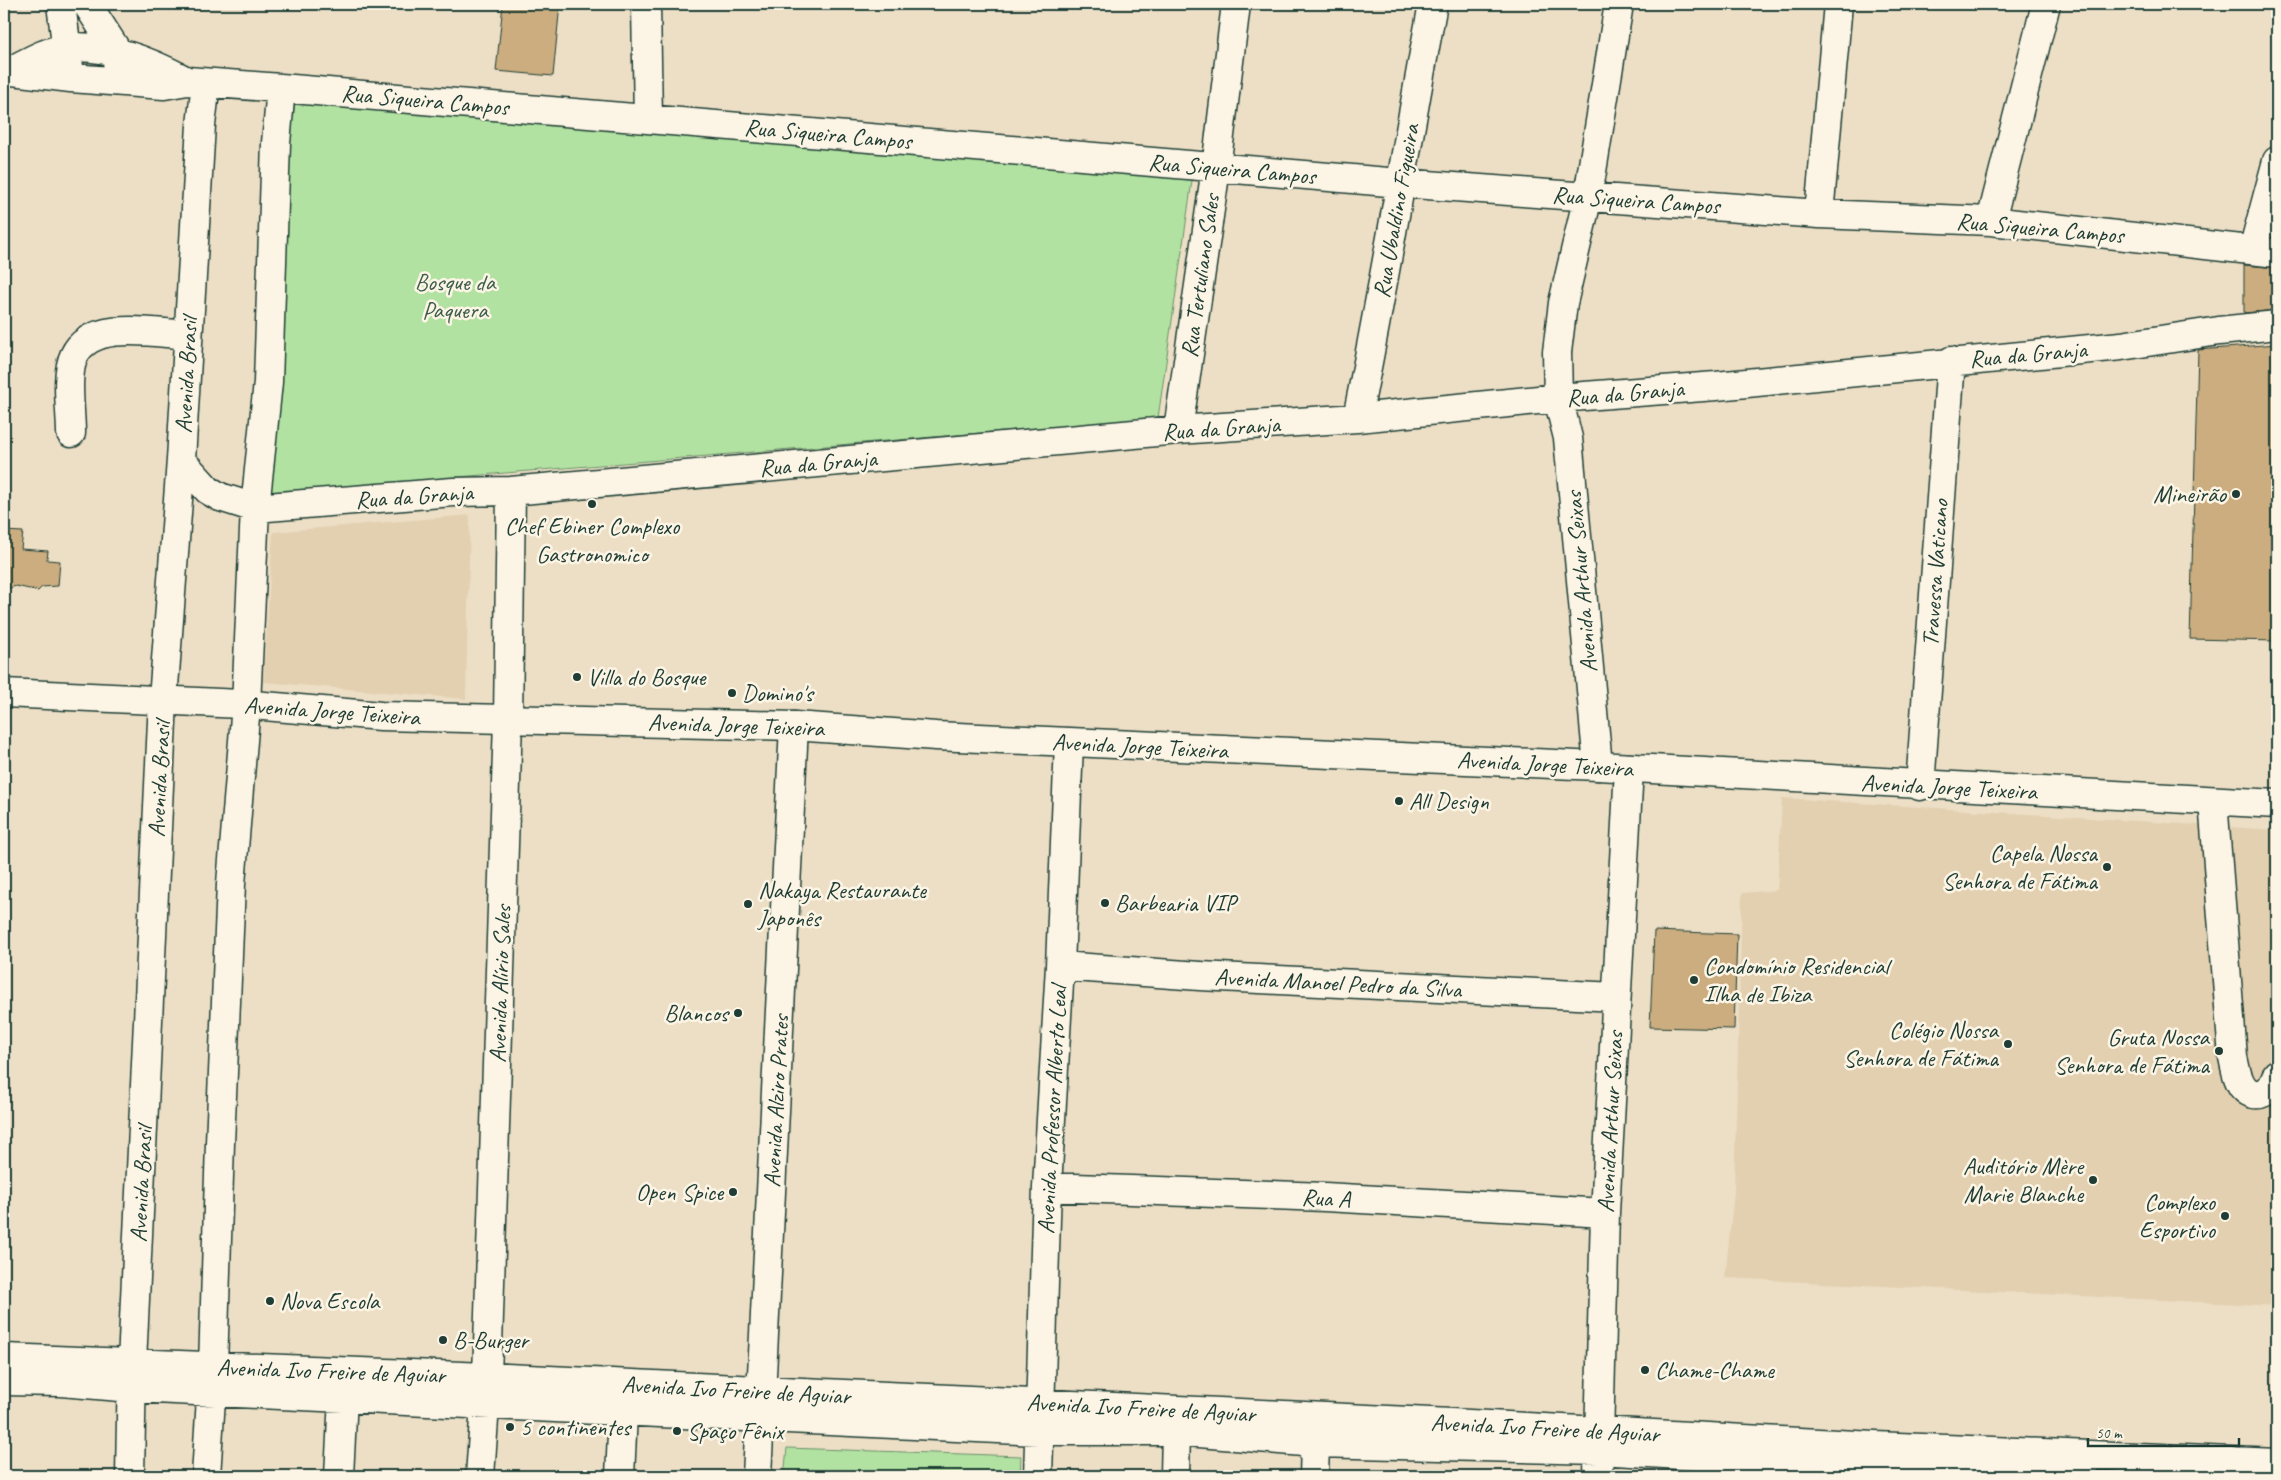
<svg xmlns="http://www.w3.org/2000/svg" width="2281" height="1480" font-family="Caveat,sans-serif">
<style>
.built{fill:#e3d0b1}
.green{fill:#b2e2a1;stroke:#68906a}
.building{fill:#cbad7f;stroke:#1f3d34}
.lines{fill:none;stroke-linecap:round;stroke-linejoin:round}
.minor-casing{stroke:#1f3d34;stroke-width:31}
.major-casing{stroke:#1f3d34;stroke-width:31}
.minor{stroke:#fcf5e5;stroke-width:28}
.major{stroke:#fcf5e5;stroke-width:28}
.poi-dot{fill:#1f3d34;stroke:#fcf5e5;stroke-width:2}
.labels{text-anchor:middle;stroke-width:5;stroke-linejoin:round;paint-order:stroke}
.street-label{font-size:24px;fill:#1f3d34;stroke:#fcf5e5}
.park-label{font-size:24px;fill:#3c5e4a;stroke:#fcf5e5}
.poi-label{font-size:24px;fill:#1f3d34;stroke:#fcf5e5;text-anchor:start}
</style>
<rect width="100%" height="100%" fill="#eddfc6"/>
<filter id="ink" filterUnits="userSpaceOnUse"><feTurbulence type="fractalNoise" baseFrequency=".02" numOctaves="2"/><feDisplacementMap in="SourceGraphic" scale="10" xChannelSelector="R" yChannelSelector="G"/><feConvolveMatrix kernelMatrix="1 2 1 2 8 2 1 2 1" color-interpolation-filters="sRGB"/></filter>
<g filter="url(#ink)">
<!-- built -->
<path class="built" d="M470 515 466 699 263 682 273 532Z
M1782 798 2277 830V1306L1725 1278 1734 1191 1742 893 1777 890Z"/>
<!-- green -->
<path class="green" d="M279 99 1193 174 1158 418 268 493Z
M787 1448 1021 1456 1020 1476H784Z"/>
<!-- building -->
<path class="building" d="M503 4H560L553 76 496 71Z
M2244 265 2277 268V310L2244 313Z
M2277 344V641L2190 639 2198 350Z
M4 531 23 532 21 549 48 551 47 560 60 561 58 586 42 587 38 591 16 586 4 590Z
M1654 931 1737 934 1734 1029 1650 1027Z"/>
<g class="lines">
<defs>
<path id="minor" d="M61 4 69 67
M87 4 119 54 117 62
M646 4 648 119
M4 70 71 78 164 85 187 81 281 88 1400 183 1819 214 1991 221 2277 253
M12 70C28 62 46 51 66 48 105 43 151 62 185 80
M1819 214 1838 4
M1991 221 2046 4
M2253 250 2277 161
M1357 418C1385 281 1407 142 1433 4
M1178 430 1216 168 1236 4
M71 433C71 411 65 375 74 356 91 319 155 333 188 335
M181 460 208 490 220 497 255 508 453 492 511 491 1178 430 1357 418 1558 398 1716 386 2121 346 2219 331 2277 325
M1598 766 1568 438 1558 398 1557 352 1563 303 1588 196 1619 4
M1920 786 1951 361
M2213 801 2233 1057C2235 1067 2237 1079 2243 1087 2257 1103 2273 1090 2277 1074
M1060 966 1200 976 1616 997
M1047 1187 1325 1197 1605 1213
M4 1358 487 1377 1451 1423 1875 1446 2277 1463
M4 1381 61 1382 133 1388 1038 1431H1176L1315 1443 1599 1450 1875 1467 2084 1476
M130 1476 132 1363 163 700 181 460 201 125 206 83
M206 1476 213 1367 220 1143 231 884 246 705 255 508 268 382 276 143 281 88
M339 1476 343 1397
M480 1476 487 1377 508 720 511 491
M620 1476 623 1413
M757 1476 794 726
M1038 1476 1047 1187 1060 966 1069 743
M1175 1476 1176 1431
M1314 1476 1315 1443
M1598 1476 1605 1213 1629 768"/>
<path id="major" d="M4 693 241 704 381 716 794 726 936 736 1598 766 2277 804"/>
</defs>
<!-- minor casing -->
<use href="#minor" class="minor-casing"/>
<!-- major casing -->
<use href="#major" class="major-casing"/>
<!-- minor -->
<use href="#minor" class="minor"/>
<!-- major -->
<use href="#major" class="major"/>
</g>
</g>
<!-- markers -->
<g class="poi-dot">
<circle cx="2236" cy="494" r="5"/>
<circle cx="592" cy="504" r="5"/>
<circle cx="577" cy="677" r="5"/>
<circle cx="732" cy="693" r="5"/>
<circle cx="1399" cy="801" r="5"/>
<circle cx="2107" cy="867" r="5"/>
<circle cx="1105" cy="903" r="5"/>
<circle cx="748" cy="904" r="5"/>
<circle cx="1694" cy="980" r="5"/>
<circle cx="738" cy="1013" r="5"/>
<circle cx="2008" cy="1044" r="5"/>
<circle cx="2219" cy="1051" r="5"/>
<circle cx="2093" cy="1180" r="5"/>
<circle cx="733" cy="1192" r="5"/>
<circle cx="2225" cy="1216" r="5"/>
<circle cx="270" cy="1301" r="5"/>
<circle cx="443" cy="1340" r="5"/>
<circle cx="1645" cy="1370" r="5"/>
<circle cx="510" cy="1427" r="5"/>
<circle cx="677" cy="1431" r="5"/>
</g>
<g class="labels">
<!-- street labels -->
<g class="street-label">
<text transform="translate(425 100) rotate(5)" y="8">Rua Siqueira Campos</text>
<text transform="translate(828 134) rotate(5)" y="8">Rua Siqueira Campos</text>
<text transform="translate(1232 169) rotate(5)" y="8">Rua Siqueira Campos</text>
<text transform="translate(1636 200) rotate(4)" y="8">Rua Siqueira Campos</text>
<text transform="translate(1396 211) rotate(-80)" y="8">Rua Ubaldino Figueira</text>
<text transform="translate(2040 228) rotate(5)" y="8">Rua Siqueira Campos</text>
<text transform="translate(1200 276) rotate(-82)" y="8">Rua Tertuliano Sales</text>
<text transform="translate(2028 354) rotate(-5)" y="8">Rua da Granja</text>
<text transform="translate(186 375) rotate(-87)" y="8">Avenida Brasil</text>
<text transform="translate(1625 393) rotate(-5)" y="8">Rua da Granja</text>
<text transform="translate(1221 428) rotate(-4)" y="8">Rua da Granja</text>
<text transform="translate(818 463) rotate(-5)" y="8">Rua da Granja</text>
<text transform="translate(414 496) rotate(-4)" y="8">Rua da Granja</text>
<text transform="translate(1935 573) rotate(-86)" y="8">Travessa Vaticano</text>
<text transform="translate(1581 582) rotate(-95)" y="8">Avenida Arthur Seixas</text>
<text transform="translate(332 711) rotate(4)" y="8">Avenida Jorge Teixeira</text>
<text transform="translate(736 725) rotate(2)" y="8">Avenida Jorge Teixeira</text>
<text transform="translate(1140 746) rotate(3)" y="8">Avenida Jorge Teixeira</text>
<text transform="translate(1545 764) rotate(3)" y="8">Avenida Jorge Teixeira</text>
<text transform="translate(159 779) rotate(-87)" y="8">Avenida Brasil</text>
<text transform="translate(1949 787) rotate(3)" y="8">Avenida Jorge Teixeira</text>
<text transform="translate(1338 983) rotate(3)" y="8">Avenida Manoel Pedro da Silva</text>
<text transform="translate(500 984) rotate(-88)" y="8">Avenida Alírio Sales</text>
<text transform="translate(776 1101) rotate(-87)" y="8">Avenida Alziro Prates</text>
<text transform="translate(1052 1110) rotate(-87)" y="8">Avenida Professor Alberto Leal</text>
<text transform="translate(1610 1122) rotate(-87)" y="8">Avenida Arthur Seixas</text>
<text transform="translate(141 1184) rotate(-87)" y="8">Avenida Brasil</text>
<text transform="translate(1326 1198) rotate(3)" y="8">Rua A</text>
<text transform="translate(331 1371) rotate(2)" y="8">Avenida Ivo Freire de Aguiar</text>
<text transform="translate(736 1390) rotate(3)" y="8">Avenida Ivo Freire de Aguiar</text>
<text transform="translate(1141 1408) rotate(3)" y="8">Avenida Ivo Freire de Aguiar</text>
<text transform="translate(1545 1428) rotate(3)" y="8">Avenida Ivo Freire de Aguiar</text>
</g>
<!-- park labels -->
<g class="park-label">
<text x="455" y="290">Bosque da<tspan x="455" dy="28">Paquera</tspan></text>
</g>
<!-- poi labels -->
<g class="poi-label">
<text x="2226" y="502" text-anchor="end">Mineirão</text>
<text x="592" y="534" text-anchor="middle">Chef Ebiner Complexo<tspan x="592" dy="28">Gastronomico</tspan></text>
<text x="587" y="685">Villa do Bosque</text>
<text x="742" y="701">Domino's</text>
<text x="1409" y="809">All Design</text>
<text x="2097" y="861" text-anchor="end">Capela Nossa<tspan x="2097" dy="28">Senhora de Fátima</tspan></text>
<text x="758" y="898">Nakaya Restaurante<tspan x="758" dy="28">Japonês</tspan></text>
<text x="1115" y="911">Barbearia VIP</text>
<text x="1704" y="974">Condomínio Residencial<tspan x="1704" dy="28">Ilha de Ibiza</tspan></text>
<text x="728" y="1021" text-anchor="end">Blancos</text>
<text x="1998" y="1038" text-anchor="end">Colégio Nossa<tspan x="1998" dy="28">Senhora de Fátima</tspan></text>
<text x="2209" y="1045" text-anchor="end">Gruta Nossa<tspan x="2209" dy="28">Senhora de Fátima</tspan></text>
<text x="2083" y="1174" text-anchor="end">Auditório Mère<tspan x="2083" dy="28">Marie Blanche</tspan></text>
<text x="723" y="1200" text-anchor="end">Open Spice</text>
<text x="2215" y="1210" text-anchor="end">Complexo<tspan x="2215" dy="28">Esportivo</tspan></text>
<text x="280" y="1309">Nova Escola</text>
<text x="453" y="1348">B-Burger</text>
<text x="1655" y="1378">Chame-Chame</text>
<text x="520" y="1435">5 continentes</text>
<text x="687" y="1439">Spaço Fênix</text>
</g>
</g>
<!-- margin -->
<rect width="2281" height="1480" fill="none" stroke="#fcf5e5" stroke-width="20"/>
<rect x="10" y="10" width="2261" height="1460" fill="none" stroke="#1f3d34" stroke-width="2" filter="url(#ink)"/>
<!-- scale -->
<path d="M2088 1438v8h151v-8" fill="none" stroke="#1f3d34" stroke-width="2.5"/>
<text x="2096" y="1438" font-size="15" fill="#1f3d34" stroke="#fcf5e5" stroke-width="4" paint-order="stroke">50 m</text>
</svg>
